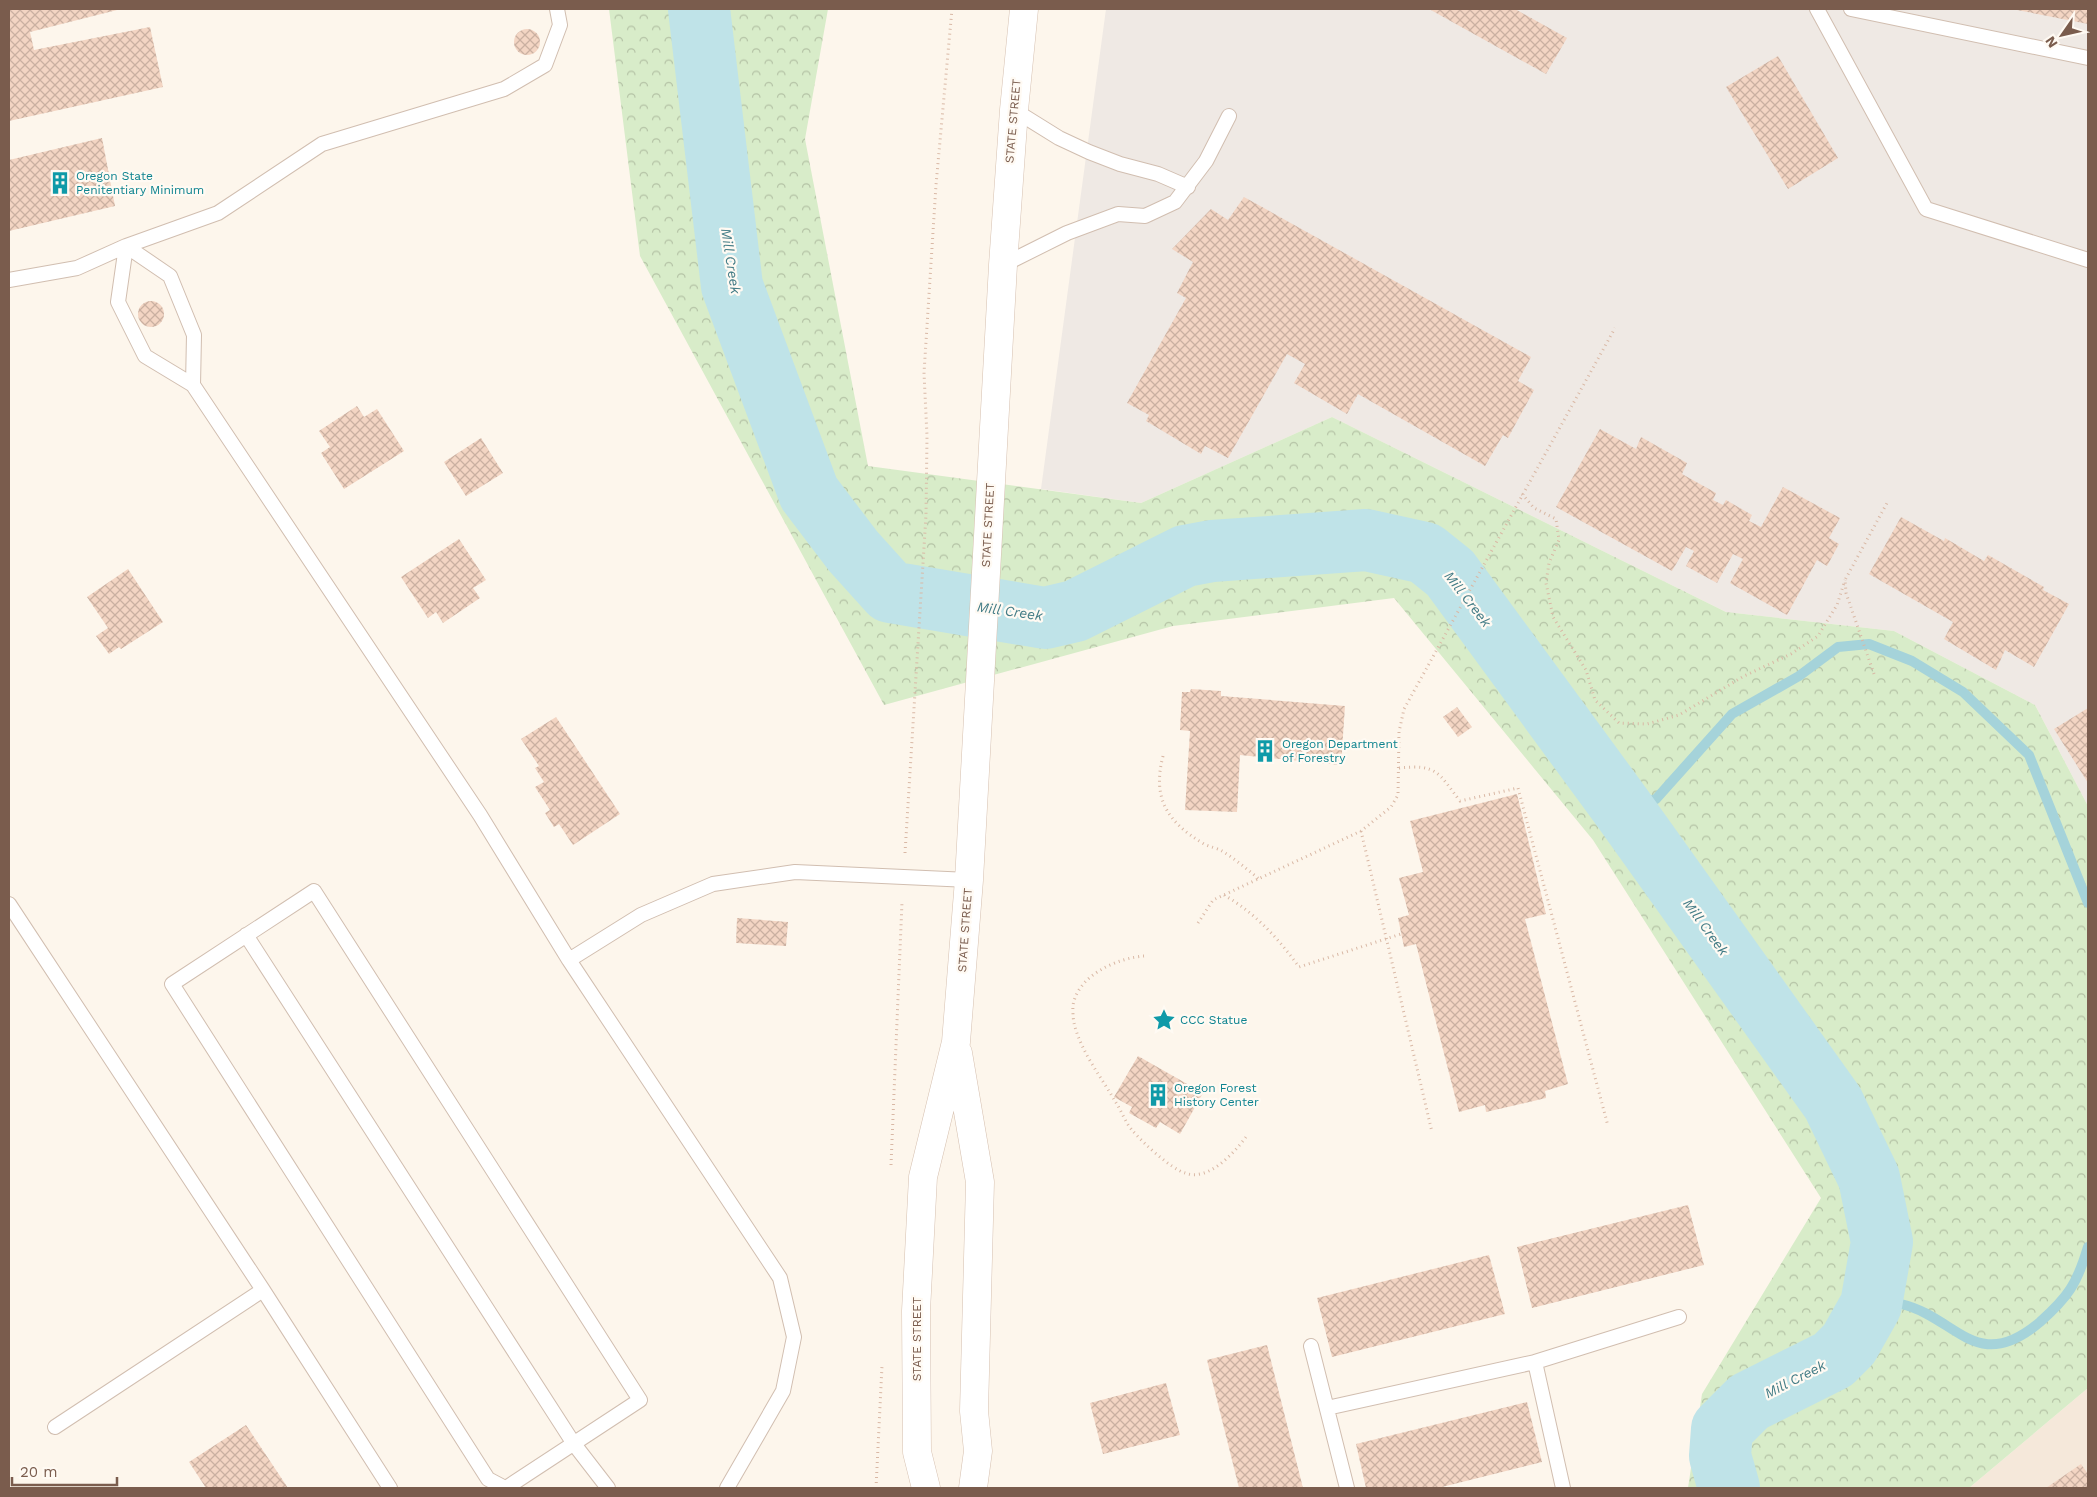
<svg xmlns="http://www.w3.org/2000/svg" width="2097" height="1497" font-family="'Work Sans',sans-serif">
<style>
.residential{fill:#f5e8da}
.industrial{fill:#efe9e4}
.forest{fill:url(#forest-crowns)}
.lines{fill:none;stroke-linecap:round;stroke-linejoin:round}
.stream{stroke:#a5d3da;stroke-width:10}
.river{stroke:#bfe3e8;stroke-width:62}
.building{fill:url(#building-cross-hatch)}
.service-casing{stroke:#d1beb0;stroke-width:16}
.secondary-casing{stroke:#d6c0b0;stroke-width:29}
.path{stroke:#d9b8a5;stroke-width:3;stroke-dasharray:1 4;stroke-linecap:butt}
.service{stroke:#fff;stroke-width:14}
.secondary{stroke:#fff;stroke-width:28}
.labels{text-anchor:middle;stroke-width:4.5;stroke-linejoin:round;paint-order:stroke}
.street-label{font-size:12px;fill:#7a5c4d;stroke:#fffaf3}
.culture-label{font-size:12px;fill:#0d838f;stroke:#fffaf3;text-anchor:start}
.water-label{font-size:14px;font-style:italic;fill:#437c86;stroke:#fffaf3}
</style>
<defs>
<pattern id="forest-crowns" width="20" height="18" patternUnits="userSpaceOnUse" patternTransform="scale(1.25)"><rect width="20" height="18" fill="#d8ecc9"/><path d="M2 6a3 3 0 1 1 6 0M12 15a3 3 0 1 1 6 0" fill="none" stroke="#b4c2a5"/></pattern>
<pattern id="building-cross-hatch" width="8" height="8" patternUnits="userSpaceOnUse" patternTransform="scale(1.25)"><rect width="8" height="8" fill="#f3d5c3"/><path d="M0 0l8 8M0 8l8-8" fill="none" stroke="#cab0a1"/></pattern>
</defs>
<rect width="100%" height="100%" fill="#fdf6ec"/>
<!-- residential -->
<path class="residential" d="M2088 1388V1488H1969Z"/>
<!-- industrial -->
<path class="industrial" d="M1106 9H2088V806L2035 705 1894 631 1726 612 1332 417 1141 503 1041 489Z"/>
<!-- forest -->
<path class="forest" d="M609 9H828L805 139 868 466 1141 503 1332 417 1726 612 1894 631 2035 705 2088 806V1388L1969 1488H1688L1702 1394 1821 1198 1593 840 1394 598 1173 626 884 705 640 256Z"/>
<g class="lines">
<!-- stream -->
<path class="stream" d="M1623 809 1656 799 1732 714 1799 676 1838 647 1869 644 1912 661 1963 692 2029 755 2088 903
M1871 1305C1876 1303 1881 1300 1886 1300 1890 1300 1896 1303 1901 1304 1957 1317 1976 1376 2040 1322 2068 1297 2077 1284 2088 1247"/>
<!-- river -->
<path class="river" d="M699 9 732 286 809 493 853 551 890 592 1045 618 1075 611 1185 556 1212 551 1366 540 1425 553 1450 573 1623 809 1833 1103 1869 1178 1882 1242 1871 1305 1849 1344 1833 1360 1749 1402 1722 1429 1720 1456 1729 1488"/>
</g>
<!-- building -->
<path class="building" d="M9 9H121L30 32 34 50 150 27 163 87 9 121Z
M1429 9H1515L1567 38 1546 74Z
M2017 9H2088V24L2017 10Z
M514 42a13 13 0 1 1 26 0a13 13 0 1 1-26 0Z
M1778 56 1838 158 1788 189 1726 87Z
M102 138 115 206 9 231V160Z
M1244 197 1531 357 1518 381 1534 390 1508 438 1503 435 1485 466 1358 394 1347 414 1294 383 1305 364 1287 354 1228 458 1205 446 1201 454 1146 421 1149 415 1127 403 1186 298 1177 293 1193 262 1172 249 1211 209 1228 220Z
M138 314a13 13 0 1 1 26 0a13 13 0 1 1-26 0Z
M357 406 364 417 377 409 404 451 344 489 321 453 330 447 319 431Z
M1600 429 1636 449 1641 437 1687 463 1682 474 1716 493 1713 500 1723 505 1726 500 1752 515 1749 521 1761 527 1783 487 1840 518 1829 538 1839 544 1827 566 1817 560 1787 615 1730 583 1743 559 1733 554 1717 583 1686 566 1694 551 1686 547 1672 571 1556 507Z
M481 438 503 473 466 496 444 462Z
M1901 517 1944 541 1945 538 1984 561 1988 555 2044 587 2043 590 2069 604 2034 667 2005 650 1996 670 1944 639 1953 622 1869 574Z
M459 539 486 580 473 588 480 598 443 623 436 612 428 618 401 577Z
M128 569 163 622 121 649 119 647 109 654 96 636 108 628 87 597Z
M1191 689 1221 691V696L1345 706 1341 765 1240 755 1237 812 1185 810 1190 731 1180 730 1182 692H1190Z
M1457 707 1472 727 1458 737 1443 717Z
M2088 708V783L2054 729Z
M556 717 620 814 573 845 559 824 554 827 545 813 550 810 535 787 544 782 535 768 539 766 521 739Z
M1517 794 1546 914 1525 919 1568 1084 1545 1091 1546 1098 1486 1112 1485 1105 1459 1112 1416 944 1404 947 1398 918 1409 915 1399 878 1423 872 1410 821Z
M737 918 788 922 786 946 736 943Z
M1138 1056 1203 1093 1180 1134 1160 1122 1156 1128 1129 1113 1132 1107 1114 1097Z
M1688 1205 1704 1265 1532 1308 1517 1247Z
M1489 1255 1505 1314 1332 1357 1317 1298Z
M1267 1345 1303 1488H1239L1207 1360Z
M1166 1383 1180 1435 1103 1454 1090 1403Z
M1527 1402 1542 1462 1438 1488H1366L1356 1444Z
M246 1425 288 1488H206L189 1462Z
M2081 1464 2088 1474V1488H2046Z"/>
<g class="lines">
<defs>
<path id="service" d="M1817 9 1926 209 2088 260
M1851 9 2088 58
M1014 110 1059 138 1089 152 1120 164 1158 174 1188 187
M1003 265 1067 233 1118 214 1145 216 1175 202 1206 161 1229 116
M9 280 77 268 126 246 170 276 194 335 193 385 480 815 569 960 641 915 713 884 795 872 969 880
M193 385 145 356 118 302 126 246 218 213 322 144 504 89 545 65 560 25 557 9
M9 904 263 1290 390 1488
M246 935 574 1444 608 1488
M569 960 780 1278 794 1337 783 1391 727 1488
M1311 1346 1347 1488
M1535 1362 1679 1317
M1327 1408 1535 1362 1563 1488
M55 1427 263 1290
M505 1488 488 1479 172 984 314 891 640 1400 506 1488"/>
<path id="secondary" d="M958 1053 980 1182 974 1411 978 1451 973 1488
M926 1488 917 1452 916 1311 923 1177 956 1042 969 880 1003 265 1014 110 1024 9"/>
</defs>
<!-- service casing -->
<use href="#service" class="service-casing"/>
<!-- secondary casing -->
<use href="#secondary" class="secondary-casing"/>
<!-- path -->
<path class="path" d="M1522 494 1534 508 1556 519 1559 540 1549 563 1546 583 1553 617 1586 670 1595 700 1619 723 1647 724 1679 715 1744 676 1791 654 1818 636 1837 605 1845 580
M1874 674 1846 593 1845 580 1887 503
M1163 756C1152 798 1167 822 1204 844 1210 847 1217 848 1222 851 1235 859 1247 869 1259 879
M1399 768C1438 764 1438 773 1460 801L1518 788 1608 1126
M1361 831 1432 1132
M905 853 926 515 927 436 924 373 936 185 952 9
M1224 895C1255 913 1278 938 1299 967L1401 934
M1198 923 1213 900 1361 831 1391 807 1398 795 1399 732 1404 709 1615 328
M1144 956C1119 958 1082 973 1074 1001 1072 1006 1073 1018 1074 1023 1080 1050 1101 1077 1115 1101 1121 1110 1125 1122 1132 1130 1142 1142 1171 1169 1185 1173 1208 1182 1234 1153 1246 1137
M891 1165 902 902
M876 1488 882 1366"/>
<!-- service -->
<use href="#service" class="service"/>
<!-- secondary -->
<use href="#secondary" class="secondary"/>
</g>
<!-- icons -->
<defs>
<symbol id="building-bare" viewBox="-9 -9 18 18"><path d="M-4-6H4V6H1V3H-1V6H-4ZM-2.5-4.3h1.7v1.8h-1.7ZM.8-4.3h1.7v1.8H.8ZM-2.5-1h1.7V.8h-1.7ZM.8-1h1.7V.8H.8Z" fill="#0f9aa8" stroke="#fffaf3" stroke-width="2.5" paint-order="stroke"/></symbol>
<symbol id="sight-bare" viewBox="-9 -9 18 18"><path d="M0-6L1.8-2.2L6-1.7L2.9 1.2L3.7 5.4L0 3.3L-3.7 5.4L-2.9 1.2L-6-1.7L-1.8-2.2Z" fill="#0f9aa8" stroke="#fffaf3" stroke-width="2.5" paint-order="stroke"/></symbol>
</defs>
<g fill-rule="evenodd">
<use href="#building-bare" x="44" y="167" width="32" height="32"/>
<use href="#building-bare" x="1249" y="735" width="32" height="32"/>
<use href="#sight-bare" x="1148" y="1004" width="32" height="32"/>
<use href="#building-bare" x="1142" y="1079" width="32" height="32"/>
</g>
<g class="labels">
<!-- street labels -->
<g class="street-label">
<text transform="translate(1013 121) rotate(-85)" y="4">STATE STREET</text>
<text transform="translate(988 525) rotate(-87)" y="4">STATE STREET</text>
<text transform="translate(965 930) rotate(-86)" y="4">STATE STREET</text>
<text transform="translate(917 1339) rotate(-90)" y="4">STATE STREET</text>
</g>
<!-- culture labels -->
<g class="culture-label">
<text x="76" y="180">Oregon State<tspan x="76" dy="14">Penitentiary Minimum</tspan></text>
<text x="1282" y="748">Oregon Department<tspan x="1282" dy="14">of Forestry</tspan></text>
<text x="1180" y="1024">CCC Statue</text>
<text x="1174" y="1092">Oregon Forest<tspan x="1174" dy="14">History Center</tspan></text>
</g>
<!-- water labels -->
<g class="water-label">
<text transform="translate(731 261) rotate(81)" y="5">Mill Creek</text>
<text transform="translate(1468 599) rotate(52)" y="5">Mill Creek</text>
<text transform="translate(1010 611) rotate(8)" y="5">Mill Creek</text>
<text transform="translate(1706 927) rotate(54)" y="5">Mill Creek</text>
<text transform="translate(1795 1379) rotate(-27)" y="5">Mill Creek</text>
</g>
</g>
<!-- border -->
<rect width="2097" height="1497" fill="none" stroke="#7a5c4d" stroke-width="20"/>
<!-- north arrow -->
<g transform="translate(2062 35) rotate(236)" stroke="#fffaf3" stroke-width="4" paint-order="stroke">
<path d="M0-4L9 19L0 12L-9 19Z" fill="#7a5c4d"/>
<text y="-8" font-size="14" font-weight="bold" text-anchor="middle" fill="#7a5c4d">N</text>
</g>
<!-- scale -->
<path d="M12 1477v8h105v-8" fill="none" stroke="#7a5c4d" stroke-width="2.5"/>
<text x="20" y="1477" font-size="15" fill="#7a5c4d" stroke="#fffaf3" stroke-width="4" paint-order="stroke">20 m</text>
</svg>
